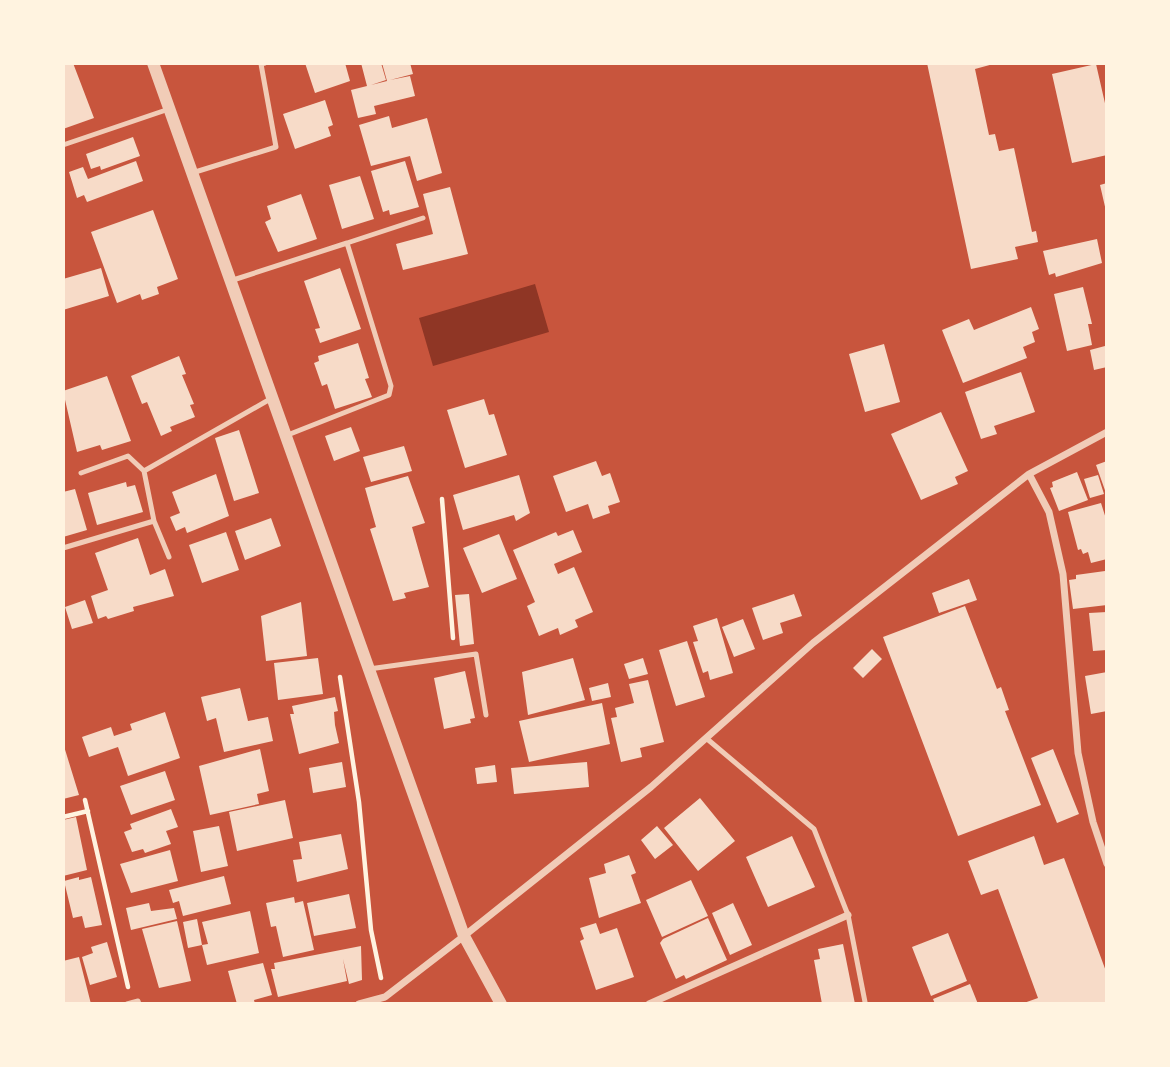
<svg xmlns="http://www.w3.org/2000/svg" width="1170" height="1067" font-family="'Crimson Pro',serif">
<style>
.water{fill:#8f3625}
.building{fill:#f7dbc8}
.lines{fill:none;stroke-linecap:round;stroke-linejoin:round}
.path{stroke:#fff3e0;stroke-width:4.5}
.service{stroke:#f1ccb7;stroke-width:5}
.minor{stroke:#f1ccb7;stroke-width:7}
.tertiary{stroke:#f1ccb7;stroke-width:12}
</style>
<rect width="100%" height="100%" fill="#c8553d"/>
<!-- water -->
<path class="water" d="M535 284 549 332 433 366 419 318Z"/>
<!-- building -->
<path class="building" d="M73 63 94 118 63 129V65Z
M305 63H345L350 81 315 93Z
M361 63H381L386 80 371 85 387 81 382 63H410L413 74 390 80 410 76 415 96 374 106 376 114 358 118 351 90 367 86Z
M927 63H997L975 69 989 135 995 134 999 151 1014 148 1032 232 1036 231 1038 242 1015 247 1018 259 971 269Z
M1096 64 1107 112V155L1072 163 1052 74Z
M325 100 333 125 328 127 331 136 295 149 283 114Z
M389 116 392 128 427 118 442 173 417 181 410 156 371 166 359 125Z
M133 137 140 156 101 170 100 166 91 169 86 154Z
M136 161 143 181 87 202 84 195 77 198 69 172 83 167 88 179Z
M405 161 419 207 390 215 389 210 383 212 371 171Z
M360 176 374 219 342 229 329 185Z
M1107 183V211H1106L1100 185Z
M450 187 468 254 403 270 396 244 433 234 423 194Z
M301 194 317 239 278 252 265 222 271 219 267 206Z
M153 210 178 279 157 287 159 294 142 300 140 294 117 303 91 232Z
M1097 239 1102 263 1056 277 1055 273 1049 275 1043 251Z
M101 268 109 296 63 310V279Z
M340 268 361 329 320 343 315 329 320 328 304 281Z
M1083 287 1092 324H1088L1092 345 1067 351 1054 294Z
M1031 307 1039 329 1032 332 1035 342 1023 347 1027 358 963 383 942 330 969 319 974 330Z
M358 343 369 378 365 379 372 397 335 409 327 384 322 386 314 363 319 361 318 356Z
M884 344 900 402 865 412 849 354Z
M1105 346 1107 367 1094 370 1090 350Z
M179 356 186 374 182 375 194 404 190 405 195 417 170 427 172 431 161 436 147 402 142 404 131 376Z
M1021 372 1035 412 994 426 997 434 981 439 965 392Z
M107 376 131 441 102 450 100 445 77 452 63 391Z
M484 399 489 415 494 414 507 455 465 468 447 410Z
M941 412 968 471 955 477 958 484 921 500 891 434Z
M351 427 360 451 334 461 325 436Z
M239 430 259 493 234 501 215 438Z
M404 446 412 471 371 482 363 457Z
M596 461 602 476 610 473 620 502 608 506 610 513 593 519 588 504 566 512 553 476Z
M1107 461V496L1096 465Z
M1077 472 1088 500 1059 511 1050 488 1053 487 1052 482Z
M216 474 229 516 187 533 185 527 176 531 170 517 180 513 172 492Z
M519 475 530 513 516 521 514 515 463 530 453 495Z
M1098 475 1104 494 1090 498 1084 479Z
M408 476 425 523 412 527 429 587 404 593 406 598 393 601 370 529 376 527 365 488Z
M126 482 127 487 135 485 143 512 97 525 88 493Z
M75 489 87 530 63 537V492Z
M1101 503 1107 522V559L1091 563 1088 552 1083 554 1081 549 1078 550 1068 512Z
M271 518 281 546 245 560 235 531Z
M573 530 582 552 554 564 558 574 574 567 593 612 575 620 578 627 560 635 558 628 539 636 527 606 535 602 513 550 556 532 558 536Z
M226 532 239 570 202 583 189 545Z
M499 534 517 579 482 593 463 548Z
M138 538 150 575 165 569 174 596 133 607 134 611 108 619 106 616 98 619 91 596 108 590 95 553Z
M1105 571 1107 605 1073 609 1069 580 1076 579V575Z
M969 579 977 600 939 613 932 593Z
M469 594 474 644 460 646 455 595Z
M794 594 802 616 780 623 783 633 763 640 752 608Z
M85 600 93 623 72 629 65 607Z
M301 602 307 656 266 661 261 616Z
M965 606 997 689 1001 687 1009 710 1005 711 1041 805 958 836 883 637Z
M1107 612V650L1093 651 1089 613Z
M717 618 733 673 710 680 708 671 703 673 693 642 698 641 693 626Z
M743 619 755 649 734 657 722 627Z
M687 641 705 697 676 706 659 650Z
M872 649 882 659 863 678 853 668Z
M318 658 323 694 278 700 274 663Z
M573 658 585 700 528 715 522 672Z
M643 658 648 674 629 679 624 664Z
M465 671 475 718 470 719 471 723 444 729 434 678Z
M1107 672V711L1091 714 1085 676Z
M648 680 664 742 640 748 642 757 621 762 611 718 617 717 615 708 634 703 629 684Z
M608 683 611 697 592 701 589 688Z
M240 688 248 721 268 717 273 741 224 752 216 718 207 721 201 697Z
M335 697 338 711 334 712 335 725 339 743 299 754 290 714H294L292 706Z
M602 703 610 744 529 762 519 721Z
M165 712 180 758 128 776 118 747 89 757 82 737 111 727 114 736 132 730 130 724Z
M63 743 79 795 63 799Z
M260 749 269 791 257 794 259 804 210 815 199 766Z
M1053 749 1079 814 1057 823 1031 758Z
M342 762 346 787 313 793 309 768Z
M587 762 589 787 514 794 511 768Z
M495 765 497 782 477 784 475 768Z
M165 771 175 800 131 815 120 786Z
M700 798 735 841 698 871 664 828Z
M285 800 293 838 237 851 229 812Z
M171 809 178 827 166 831 171 844 145 853 143 849 132 852 124 832 132 829 130 824Z
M76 817 87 870 63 876V820Z
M219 826 228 866 201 872 193 831Z
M657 826 673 845 655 859 641 840Z
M341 834 348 869 297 882 293 860 302 859 299 842Z
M792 836 815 887 768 907 746 857Z
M1034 836 1044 865 1064 858 1107 974V1004H1021L1038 998 998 889 981 895 968 861Z
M170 850 178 881 131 893 120 864Z
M629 855 636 873 631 875 641 903 599 918 589 878 606 873 604 864Z
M224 876 231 904 183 916 179 901 173 903 169 890Z
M79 877V880L91 877 102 925 85 928 82 916 73 918 64 881Z
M691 880 708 916 662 937 646 900Z
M349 894 356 928 314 936 307 903Z
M294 897 295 903 303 901 314 950 283 957 276 926 271 927 266 903Z
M149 903 151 911 174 908 177 919 131 930 126 908Z
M733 903 752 945 730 955 712 913Z
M250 911 259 953 207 965 202 945 208 944 202 922Z
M708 918 727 960 686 979 684 975 676 979 660 943 663 939Z
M197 919 202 945 188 948 183 922Z
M177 921 191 981 159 988 142 929Z
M596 923 600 934 617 928 634 977 596 990 580 941 584 939 580 928Z
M948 933 967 981 931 996 912 947Z
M107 942 117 977 90 985 82 957 93 953 91 947Z
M843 944 855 1004H822L814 960 820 959 818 949Z
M361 946 362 980 349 984 343 959 347 981 278 997 271 969H275L274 963Z
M79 957 91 1004H63V961Z
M263 963 272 995 254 1000 255 1004H237L228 971Z
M970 984 978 1004H935L933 999Z"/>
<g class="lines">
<!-- path -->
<path class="path" d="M442 499 453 638
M340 677 359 802 371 930 381 978
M85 800 128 987
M63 817 88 811"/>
<!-- service -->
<path class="service" d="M63 145 169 109
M192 173 276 147 261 64 265 63
M347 243 423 218
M230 281 347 243 391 386 389 395 285 436
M144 471 154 521 169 557
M81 473 128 456 144 471 272 398
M63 548 154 521
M369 669 476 654 486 715
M706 738 814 829 848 915 865 1002
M127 1004 138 1001 139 1004"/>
<!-- minor -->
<path class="minor" d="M1029 474 1049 512 1063 574 1078 753 1093 822 1107 864
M359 1004 385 997 464 936 651 787 813 643 1029 474 1107 432
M649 1004 848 915"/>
<!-- tertiary -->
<path class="tertiary" d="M153 63 464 936 501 1004"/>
</g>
<!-- border -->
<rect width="1170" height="1067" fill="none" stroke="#fff3e0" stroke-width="130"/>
</svg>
